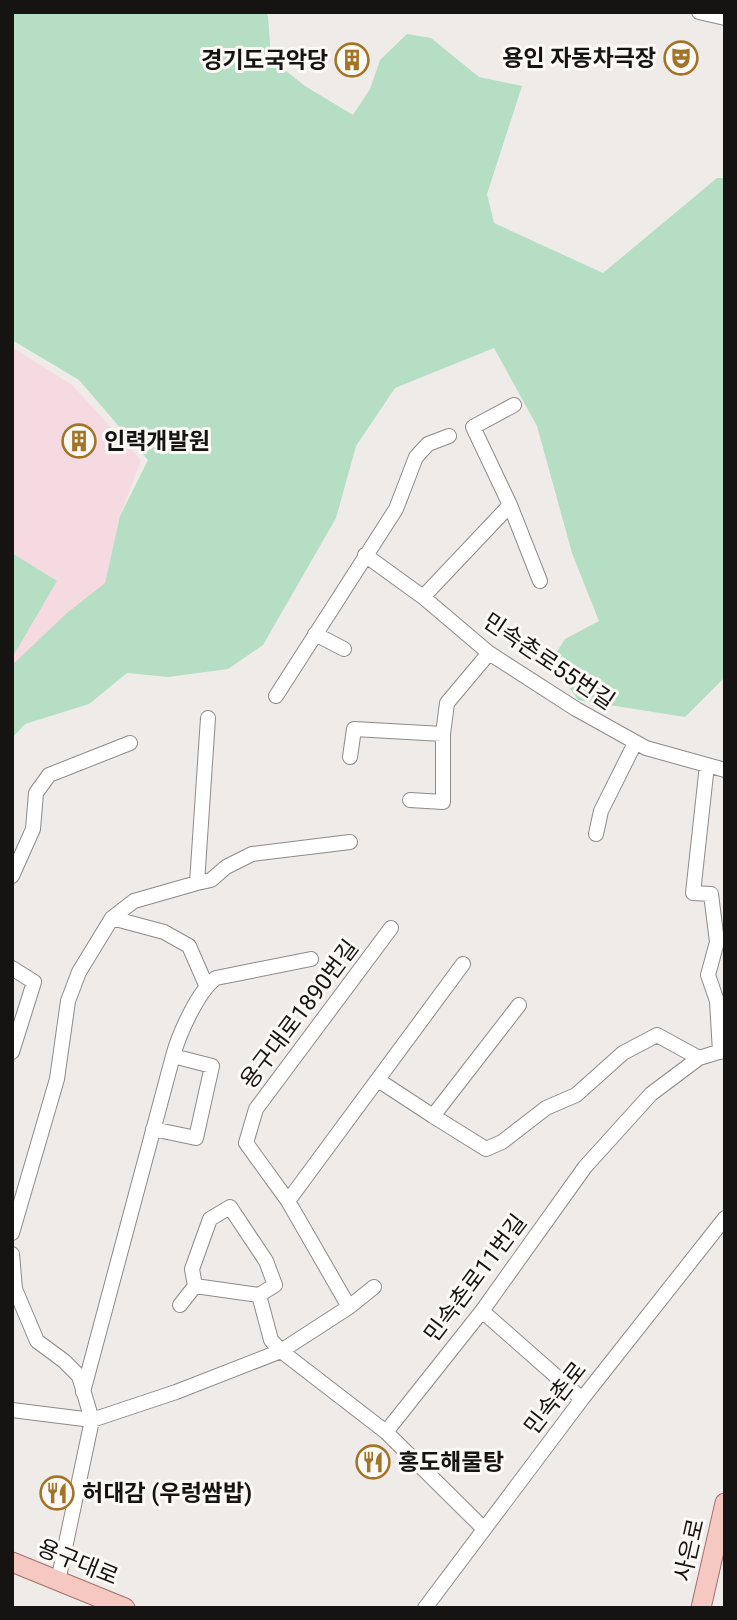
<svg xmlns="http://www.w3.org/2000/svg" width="737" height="1620" font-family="Roboto,'Noto Sans KR',sans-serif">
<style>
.industrial{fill:#f5dbe1}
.green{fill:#b5dec5}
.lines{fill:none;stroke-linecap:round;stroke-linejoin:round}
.minor-casing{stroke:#8e8a88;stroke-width:16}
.major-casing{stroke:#a3716a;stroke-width:21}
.minor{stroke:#fff;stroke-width:14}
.major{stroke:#f6c8c2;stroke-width:19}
.labels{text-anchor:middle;stroke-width:6;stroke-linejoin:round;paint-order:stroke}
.poi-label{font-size:23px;font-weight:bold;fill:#151413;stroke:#fdf9f6;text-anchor:start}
.street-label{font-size:23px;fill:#151413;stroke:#fdf9f6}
</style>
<rect width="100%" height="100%" fill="#efebe9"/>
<!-- industrial -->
<path class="industrial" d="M12 347 72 385 141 460 120 516 105 583 68 612 12 665Z"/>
<!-- green -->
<path class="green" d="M12 12H266L268 16 271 59 305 86 353 115 370 89 380 60 407 34 431 38 479 77 522 86 487 194 494 223 603 273 717 178H725V677L685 717 578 700 551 661 565 639 599 621 572 553 537 426 494 348 395 388 356 446 336 518 263 645 228 669 168 677 127 673 89 704 25 724 12 738V665L68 612 105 583 120 516 148 460 79 380 12 340Z
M12 553 57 581 12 658Z"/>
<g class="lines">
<defs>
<path id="minor" d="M699 12 725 18
M514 405 473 427 510 505 540 581
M365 555 423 597 489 653 576 709 646 748 725 770
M423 597 510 505
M315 634 344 649
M276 696 396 509 416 457 428 444 449 436
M350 757 354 729 443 734
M707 765 693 893 711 894 717 942 708 975 717 1001 720 1052
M410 800 443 802V734L447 703 489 653
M596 834 601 811 635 743
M12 876 33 829 36 793 49 775 130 743
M197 883 211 880 226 867 252 854 350 842
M112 918 164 932 189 946 206 985
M12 968 34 982 12 1052
M519 1005 433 1116 486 1149 502 1142 546 1108 576 1095 623 1053 657 1035 699 1058
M173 1056C179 1034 198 991 216 978L311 959
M378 1080 433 1116
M288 1201 246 1143 256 1109 391 928
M12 1233 57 1079 68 1001 79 972 112 918 134 901 197 883 208 718
M12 1254 15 1289 37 1341 64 1361 79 1376 92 1420 58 1581
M180 1305 195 1286
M349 1307 374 1287
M482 1311 582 1399
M83 1392 173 1056 212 1066 196 1138 153 1129
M12 1410 92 1420 176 1392 281 1351 271 1340 259 1295 195 1286 192 1269 210 1219 230 1207 266 1261 275 1285 259 1295
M386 1432 281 1351 349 1307 288 1201 463 964
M484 1529 386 1432 482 1311 585 1167 651 1094 699 1058 725 1050
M425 1608 582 1399 725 1218"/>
<path id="major" d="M12 1562 125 1608
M701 1608 725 1503"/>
</defs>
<!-- minor casing -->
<use href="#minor" class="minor-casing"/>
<!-- major casing -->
<use href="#major" class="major-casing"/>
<!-- minor -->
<use href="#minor" class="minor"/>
<!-- major -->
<use href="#major" class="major"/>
</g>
<!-- icons -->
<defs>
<symbol id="theatre-ring" viewBox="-11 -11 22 22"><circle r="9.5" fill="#fdf9f6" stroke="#a27427" stroke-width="1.5"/><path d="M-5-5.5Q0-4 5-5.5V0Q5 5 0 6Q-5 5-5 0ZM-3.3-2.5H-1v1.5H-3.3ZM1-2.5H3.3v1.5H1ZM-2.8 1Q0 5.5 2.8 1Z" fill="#a27427"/></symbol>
<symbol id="building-ring" viewBox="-11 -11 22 22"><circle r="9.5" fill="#fdf9f6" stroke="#a27427" stroke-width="1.5"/><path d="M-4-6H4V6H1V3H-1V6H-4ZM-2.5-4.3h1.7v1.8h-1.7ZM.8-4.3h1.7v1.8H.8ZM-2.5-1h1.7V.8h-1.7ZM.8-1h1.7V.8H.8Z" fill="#a27427"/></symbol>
<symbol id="restaurant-ring" viewBox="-11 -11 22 22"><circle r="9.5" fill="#fdf9f6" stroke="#a27427" stroke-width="1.5"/><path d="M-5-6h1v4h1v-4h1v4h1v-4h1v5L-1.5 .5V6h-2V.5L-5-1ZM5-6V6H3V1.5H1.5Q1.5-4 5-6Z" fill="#a27427"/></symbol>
</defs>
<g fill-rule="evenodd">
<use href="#theatre-ring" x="662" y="39" width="38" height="38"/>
<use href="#building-ring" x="333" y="41" width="38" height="38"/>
<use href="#building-ring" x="60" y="422" width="38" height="38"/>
<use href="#restaurant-ring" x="354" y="1443" width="38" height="38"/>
<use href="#restaurant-ring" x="38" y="1474" width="38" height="38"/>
</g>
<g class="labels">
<!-- poi labels -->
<g class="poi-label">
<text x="656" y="66" text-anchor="end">용인 자동차극장</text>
<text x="328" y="68" text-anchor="end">경기도국악당</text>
<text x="104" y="449">인력개발원</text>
<text x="398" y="1470">홍도해물탕</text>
<text x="82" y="1501">허대감 (우렁쌈밥)</text>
</g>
<!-- street labels -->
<g class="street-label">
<text transform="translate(549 661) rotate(34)" y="8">민속촌로55번길</text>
<text transform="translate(299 1014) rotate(-53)" y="8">용구대로1890번길</text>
<text transform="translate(475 1278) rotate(-53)" y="8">민속촌로11번길</text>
<text transform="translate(555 1398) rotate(-52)" y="8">민속촌로</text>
<text transform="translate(689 1550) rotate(-77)" y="8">사은로</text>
<text transform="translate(78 1562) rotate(22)" y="8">용구대로</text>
</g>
</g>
<!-- border -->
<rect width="737" height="1620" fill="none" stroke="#151413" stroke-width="28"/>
</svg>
